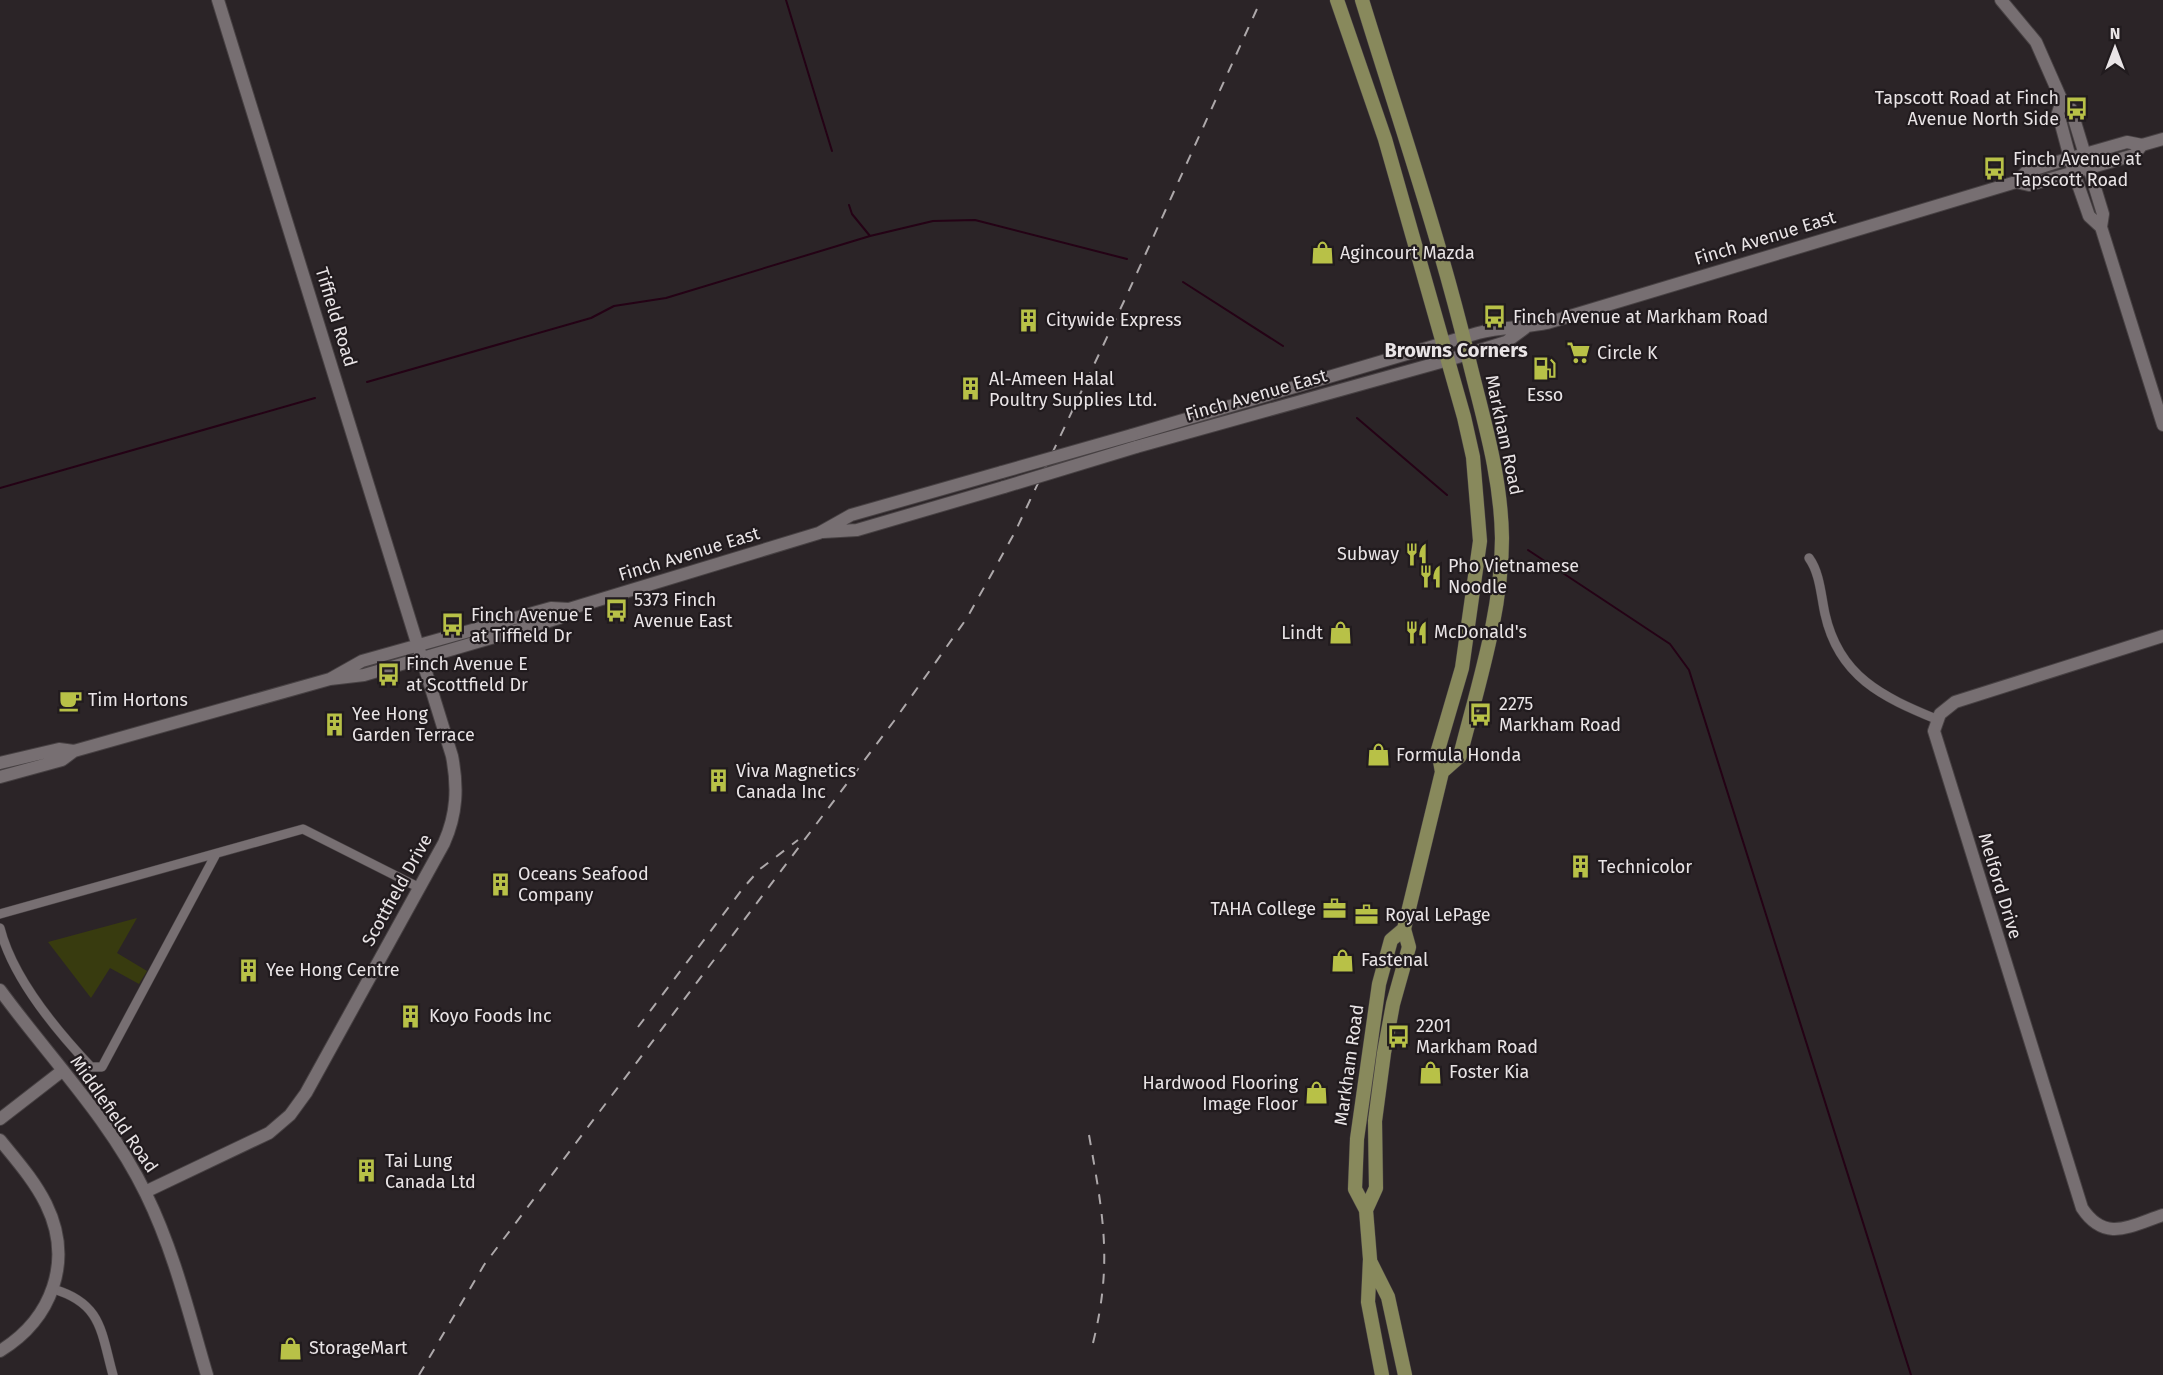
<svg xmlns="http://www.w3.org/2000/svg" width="2163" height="1375" font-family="'Fira Sans',sans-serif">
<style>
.green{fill:#383b0f}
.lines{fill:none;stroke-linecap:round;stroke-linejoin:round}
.stream{stroke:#240215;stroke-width:2}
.street-casing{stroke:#474143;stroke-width:10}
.secondary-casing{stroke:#474143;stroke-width:14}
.primary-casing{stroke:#474143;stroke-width:15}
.street{stroke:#776f72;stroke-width:9}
.secondary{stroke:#776f72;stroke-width:12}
.primary{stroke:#88895c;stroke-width:14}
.rail{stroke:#ada8aa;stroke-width:2;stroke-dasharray:10 10;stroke-linecap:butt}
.secondary-bridge-casing{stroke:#474143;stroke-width:14;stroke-linecap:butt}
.secondary-bridge{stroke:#776f72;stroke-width:12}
.labels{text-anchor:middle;stroke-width:4.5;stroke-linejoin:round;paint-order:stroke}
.poi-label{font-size:18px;fill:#e9e4e6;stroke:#211b1e;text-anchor:start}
.street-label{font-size:18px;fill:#e9e4e6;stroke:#211b1e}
.neighbourhood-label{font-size:20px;font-weight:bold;fill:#e9e4e6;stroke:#211b1e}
</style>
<rect width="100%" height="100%" fill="#2b2427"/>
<!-- green -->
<path class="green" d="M137 918 117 953 147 971 139 984 110 968 91 998 48 942Z"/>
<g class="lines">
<!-- stream -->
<path class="stream" d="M786 0 832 151
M849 205 852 214 870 236
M1183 282 1283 346
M367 382 591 318 614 306 666 298 870 236 933 221 975 220 1127 259
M1357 418 1447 495
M0 488 315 398
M1528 550 1670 644 1689 670 1911 1375"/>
<defs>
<path id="street" d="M1809 558C1820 573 1821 596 1825 614 1839 677 1883 697 1936 719
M0 914 303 829 420 888
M0 928C12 976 56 1030 91 1067H102L216 854
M53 1289C102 1303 101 1332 113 1375"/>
<path id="secondary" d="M2001 0 2036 42 2062 101 2071 109 2103 214 2101 227 2163 425
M2062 101 2058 113 2074 173 2089 216 2101 227
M2016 182 2029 185 2134 155 2142 145
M1132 435 1478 333C1501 327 1523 328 1547 323L2016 182 2026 172 2057 162 2127 142 2142 145 2163 139
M1136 447 1448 360 1506 342 1525 328
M823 532 857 530 1004 487
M2163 636 1955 702 1940 714 1934 731 2082 1208C2105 1243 2130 1226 2163 1215
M330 679 362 661 551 608 569 609 819 533 851 515 1002 472
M0 763 59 749 74 751
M0 777 62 760 74 751 330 679 364 675 539 624 559 618 569 609
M0 990C49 1057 110 1119 146 1194 174 1251 189 1314 207 1375
M0 1119 62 1071
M0 1140C17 1161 34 1180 46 1204 74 1261 52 1319 0 1351
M145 1192 269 1133 290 1115 306 1093 444 843C457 814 458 787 452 756L218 0"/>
<path id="primary" d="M1337 0 1385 139 1464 417 1473 457 1480 541 1462 668 1438 750 1442 772 1404 929 1409 947 1393 1004 1384 1053 1375 1121 1376 1188 1366 1210
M1362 0C1398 117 1438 233 1467 352 1482 415 1501 473 1502 538 1502 612 1478 685 1460 756L1442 772
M1371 1263 1388 1297 1405 1375
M1382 1375 1368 1302 1370 1259 1366 1210 1355 1189 1357 1139 1379 984 1391 940 1404 929"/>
</defs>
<!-- street casing -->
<use href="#street" class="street-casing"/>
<!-- secondary casing -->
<use href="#secondary" class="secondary-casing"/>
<!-- primary casing -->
<use href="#primary" class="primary-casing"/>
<!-- street -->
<use href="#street" class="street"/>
<!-- secondary -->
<use href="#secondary" class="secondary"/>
<!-- primary -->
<use href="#primary" class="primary"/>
<!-- rail -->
<path class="rail" d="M638 1027 744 887 760 869 798 840
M1089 1135C1103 1215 1113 1262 1093 1343
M419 1375 484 1265 894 721 967 618 1015 532 1126 297 1261 0"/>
<defs>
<path id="secondary-bridge" d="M1002 472 1132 435
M1004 487 1136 447"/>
</defs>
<!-- secondary-bridge casing -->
<use href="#secondary-bridge" class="secondary-bridge-casing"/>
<!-- secondary-bridge -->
<use href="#secondary-bridge" class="secondary-bridge"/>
</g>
<!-- icons -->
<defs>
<symbol id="bus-bare" viewBox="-9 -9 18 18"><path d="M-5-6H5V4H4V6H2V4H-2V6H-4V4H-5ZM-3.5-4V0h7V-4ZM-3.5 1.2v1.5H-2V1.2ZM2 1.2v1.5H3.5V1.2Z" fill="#b8c147" stroke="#211b1e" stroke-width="2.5" paint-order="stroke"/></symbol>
<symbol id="shop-bare" viewBox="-9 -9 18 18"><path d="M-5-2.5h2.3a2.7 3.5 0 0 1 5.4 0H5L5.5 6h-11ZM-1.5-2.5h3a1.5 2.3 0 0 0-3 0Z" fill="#b8c147" stroke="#211b1e" stroke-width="2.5" paint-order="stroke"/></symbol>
<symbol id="building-bare" viewBox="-9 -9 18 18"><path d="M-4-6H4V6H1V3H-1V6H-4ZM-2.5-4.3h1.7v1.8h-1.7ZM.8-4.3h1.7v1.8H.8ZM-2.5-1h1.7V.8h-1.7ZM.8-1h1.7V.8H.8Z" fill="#b8c147" stroke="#211b1e" stroke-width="2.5" paint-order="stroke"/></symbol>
<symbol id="supermarket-bare" viewBox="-9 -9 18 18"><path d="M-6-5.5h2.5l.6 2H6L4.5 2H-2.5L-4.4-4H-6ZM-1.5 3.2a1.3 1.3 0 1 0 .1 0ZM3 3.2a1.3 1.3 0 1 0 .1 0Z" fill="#b8c147" stroke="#211b1e" stroke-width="2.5" paint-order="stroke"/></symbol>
<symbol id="fuel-bare" viewBox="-9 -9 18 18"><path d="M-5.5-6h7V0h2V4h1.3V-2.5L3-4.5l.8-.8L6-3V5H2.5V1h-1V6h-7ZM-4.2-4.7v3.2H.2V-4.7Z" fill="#b8c147" stroke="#211b1e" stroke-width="2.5" paint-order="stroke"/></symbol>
<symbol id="restaurant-bare" viewBox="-9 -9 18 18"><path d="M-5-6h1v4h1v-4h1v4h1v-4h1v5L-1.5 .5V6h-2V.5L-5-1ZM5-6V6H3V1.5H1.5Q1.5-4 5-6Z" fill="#b8c147" stroke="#211b1e" stroke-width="2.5" paint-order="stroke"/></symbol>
<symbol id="cafe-bare" viewBox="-9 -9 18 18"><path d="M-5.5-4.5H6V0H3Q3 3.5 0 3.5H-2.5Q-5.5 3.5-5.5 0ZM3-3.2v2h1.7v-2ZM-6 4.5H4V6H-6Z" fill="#b8c147" stroke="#211b1e" stroke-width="2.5" paint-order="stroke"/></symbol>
<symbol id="office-bare" viewBox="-9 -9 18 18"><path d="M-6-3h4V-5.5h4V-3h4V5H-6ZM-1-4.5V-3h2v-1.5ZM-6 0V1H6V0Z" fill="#b8c147" stroke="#211b1e" stroke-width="2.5" paint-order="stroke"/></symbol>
</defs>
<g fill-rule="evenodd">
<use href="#bus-bare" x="2060" y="92" width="33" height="33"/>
<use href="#bus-bare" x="1978" y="152" width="33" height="33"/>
<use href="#shop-bare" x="1306" y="236" width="33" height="33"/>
<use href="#bus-bare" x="1478" y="300" width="33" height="33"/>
<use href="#building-bare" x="1012" y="304" width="33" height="33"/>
<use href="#supermarket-bare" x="1562" y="336" width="33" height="33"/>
<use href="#fuel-bare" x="1528" y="352" width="33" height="33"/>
<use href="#building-bare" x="954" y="372" width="33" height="33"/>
<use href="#restaurant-bare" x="1400" y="538" width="33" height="33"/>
<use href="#restaurant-bare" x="1414" y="560" width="33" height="33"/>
<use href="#bus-bare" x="600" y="594" width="33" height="33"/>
<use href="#bus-bare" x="436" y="608" width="33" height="33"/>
<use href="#restaurant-bare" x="1400" y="616" width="33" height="33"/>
<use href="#shop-bare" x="1324" y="616" width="33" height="33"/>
<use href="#bus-bare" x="372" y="658" width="33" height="33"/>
<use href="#cafe-bare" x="54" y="684" width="33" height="33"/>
<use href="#bus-bare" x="1464" y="698" width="33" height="33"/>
<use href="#building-bare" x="318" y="708" width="33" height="33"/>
<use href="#shop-bare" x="1362" y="738" width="33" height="33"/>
<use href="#building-bare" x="702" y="764" width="33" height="33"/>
<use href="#building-bare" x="1564" y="850" width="33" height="33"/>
<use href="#building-bare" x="484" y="868" width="33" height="33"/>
<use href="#office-bare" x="1318" y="892" width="33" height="33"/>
<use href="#office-bare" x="1350" y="898" width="33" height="33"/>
<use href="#shop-bare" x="1326" y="944" width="33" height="33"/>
<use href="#building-bare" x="232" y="954" width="33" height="33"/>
<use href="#building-bare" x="394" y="1000" width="33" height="33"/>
<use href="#bus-bare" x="1382" y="1020" width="33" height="33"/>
<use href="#shop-bare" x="1414" y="1056" width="33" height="33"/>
<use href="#shop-bare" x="1300" y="1076" width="33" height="33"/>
<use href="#building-bare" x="350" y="1154" width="33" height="33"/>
<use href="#shop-bare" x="274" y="1332" width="33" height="33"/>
</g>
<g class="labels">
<!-- poi labels -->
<g class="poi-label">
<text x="2059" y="104" text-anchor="end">Tapscott Road at Finch<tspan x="2059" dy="21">Avenue North Side</tspan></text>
<text x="2013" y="165">Finch Avenue at<tspan x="2013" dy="21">Tapscott Road</tspan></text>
<text x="1340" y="259">Agincourt Mazda</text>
<text x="1513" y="323">Finch Avenue at Markham Road</text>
<text x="1046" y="326">Citywide Express</text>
<text x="1597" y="359">Circle K</text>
<text x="989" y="385">Al-Ameen Halal<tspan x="989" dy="21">Poultry Supplies Ltd.</tspan></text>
<text x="1545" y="401" text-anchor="middle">Esso</text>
<text x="1399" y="560" text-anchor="end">Subway</text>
<text x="1448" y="572">Pho Vietnamese<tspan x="1448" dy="21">Noodle</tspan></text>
<text x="634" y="606">5373 Finch<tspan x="634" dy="21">Avenue East</tspan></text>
<text x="471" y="621">Finch Avenue E<tspan x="471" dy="21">at Tiffield Dr</tspan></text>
<text x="1434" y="638">McDonald's</text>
<text x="1323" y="639" text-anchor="end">Lindt</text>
<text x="406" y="670">Finch Avenue E<tspan x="406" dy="21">at Scottfield Dr</tspan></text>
<text x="88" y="706">Tim Hortons</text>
<text x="1499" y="710">2275<tspan x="1499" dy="21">Markham Road</tspan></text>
<text x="352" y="720">Yee Hong<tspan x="352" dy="21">Garden Terrace</tspan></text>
<text x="1396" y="761">Formula Honda</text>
<text x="736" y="777">Viva Magnetics<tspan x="736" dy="21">Canada Inc</tspan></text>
<text x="1598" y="873">Technicolor</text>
<text x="518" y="880">Oceans Seafood<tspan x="518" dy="21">Company</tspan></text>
<text x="1316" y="915" text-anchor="end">TAHA College</text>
<text x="1385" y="921">Royal LePage</text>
<text x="1361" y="966">Fastenal</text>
<text x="266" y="976">Yee Hong Centre</text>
<text x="429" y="1022">Koyo Foods Inc</text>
<text x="1416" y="1032">2201<tspan x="1416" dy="21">Markham Road</tspan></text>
<text x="1449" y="1078">Foster Kia</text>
<text x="1298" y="1089" text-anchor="end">Hardwood Flooring<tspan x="1298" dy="21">Image Floor</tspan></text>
<text x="385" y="1167">Tai Lung<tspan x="385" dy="21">Canada Ltd</tspan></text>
<text x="309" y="1354">StorageMart</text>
</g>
<!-- street labels -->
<g class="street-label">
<text transform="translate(1765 238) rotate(-17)" y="6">Finch Avenue East</text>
<text transform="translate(336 317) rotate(73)" y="6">Tiffield Road</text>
<text transform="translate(1256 395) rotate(-16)" y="6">Finch Avenue East</text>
<text transform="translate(1504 435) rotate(78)" y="6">Markham Road</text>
<text transform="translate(689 554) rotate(-17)" y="6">Finch Avenue East</text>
<text transform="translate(2000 886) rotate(73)" y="6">Melford Drive</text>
<text transform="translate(397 890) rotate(-61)" y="6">Scottfield Drive</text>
<text transform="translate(1349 1065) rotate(-82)" y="6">Markham Road</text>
<text transform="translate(114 1114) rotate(55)" y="6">Middlefield Road</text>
</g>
<!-- neighbourhood labels -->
<g class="neighbourhood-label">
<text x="1456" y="357">Browns Corners</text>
</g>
</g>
<!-- north arrow -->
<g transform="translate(2115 48)" stroke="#211b1e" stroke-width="4.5" paint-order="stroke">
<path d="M0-4.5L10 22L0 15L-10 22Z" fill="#e9e4e6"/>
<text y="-9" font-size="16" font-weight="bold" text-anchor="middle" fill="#e9e4e6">N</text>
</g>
</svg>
